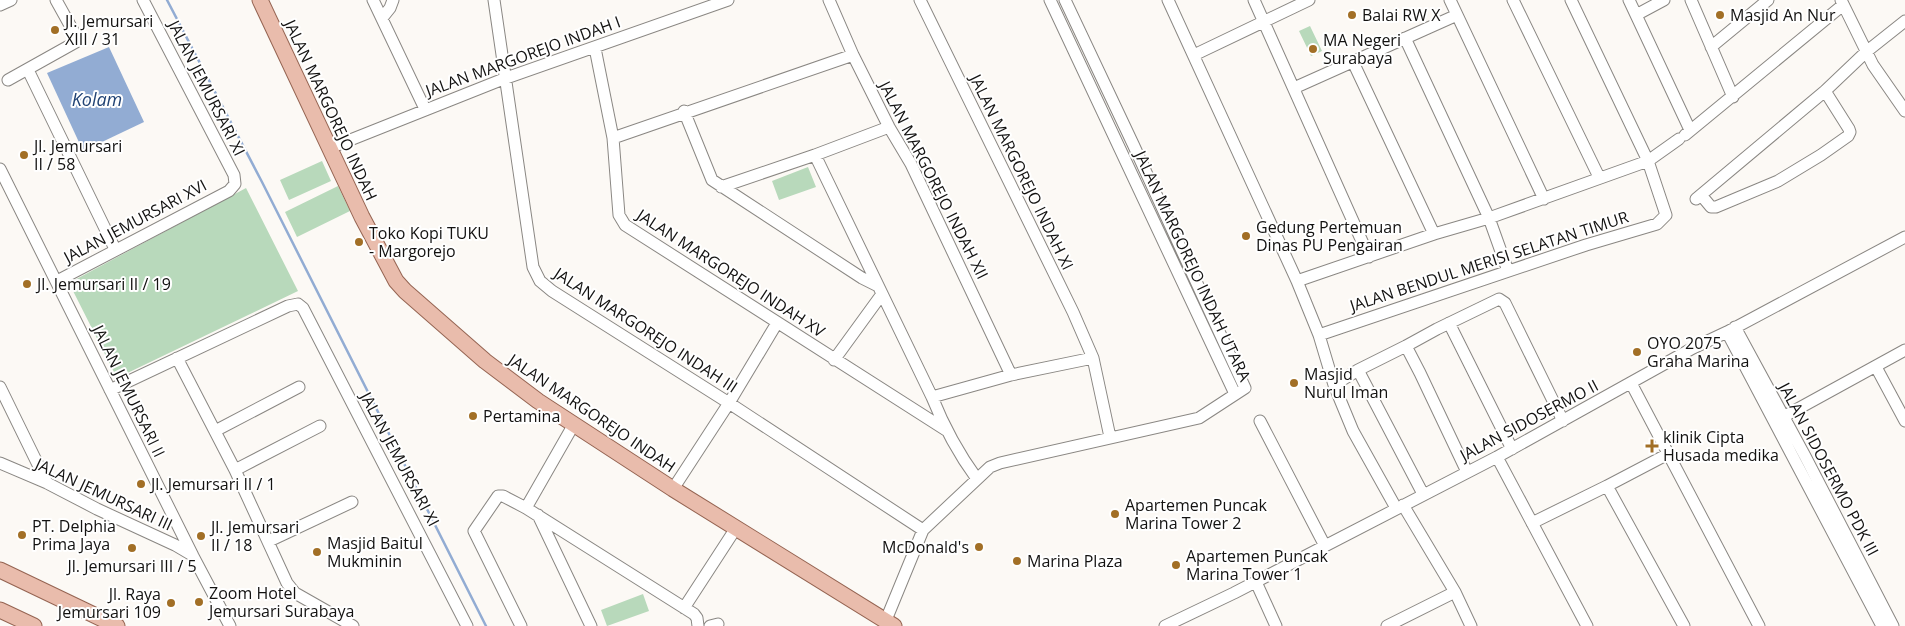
<svg xmlns="http://www.w3.org/2000/svg" width="1905" height="626" font-family="'Open Sans',sans-serif">
<style>
.green{fill:#b8d9bb}
.water{fill:#92acd3}
.lines{fill:none;stroke-linecap:round;stroke-linejoin:round}
.stream{stroke:#92acd3;stroke-width:2.5}
.minor-casing{stroke:#8a8783;stroke-width:13}
.major-casing{stroke:#956452;stroke-width:17}
.minor{stroke:#fff;stroke-width:11}
.major{stroke:#e9bcac;stroke-width:15}
.poi-dot{fill:#a26f26;stroke:#fff;stroke-width:2}
.labels{text-anchor:middle;stroke-width:4;stroke-linejoin:round;paint-order:stroke}
.poi-label{font-size:16px;fill:#131211;stroke:#fff;text-anchor:start}
.street-label{font-size:16px;fill:#131211;stroke:#fff}
.water-label{font-size:18px;font-style:italic;fill:#214374;stroke:#fff}
</style>
<rect width="100%" height="100%" fill="#fcf9f5"/>
<!-- green -->
<path class="green" d="M1310 26 1322 51 1311 56 1299 31Z
M322 161 331 181 289 200 280 180Z
M808 167 816 187 779 200 772 181Z
M338 186 350 211 297 237 285 212Z
M246 188 298 291 117 378 69 283Z
M643 594 649 611 607 626 601 610Z"/>
<!-- water -->
<path class="water" d="M109 47 144 122 83 151 47 73Z"/>
<g class="lines">
<!-- stream -->
<path class="stream" d="M167 0 262 182 486 626"/>
<defs>
<path id="minor" d="M373 0 425 109
M494 0 533 267 540 281 552 291 729 403 923 530
M829 0 853 55 889 127 911 164 1011 375
M920 0 1073 312 1093 358 1110 437
M1050 0 1235 394
M1168 0 1297 281 1319 335 1334 385 1353 431 1396 508
M1254 0 1369 257
M1450 0 1544 199
M1513 0 1599 177
M1629 0 1690 130
M1691 0 1733 97
M1841 0 1873 65 1905 111
M0 5 11 0
M1636 15 1664 0
M382 18 390 8 393 0
M1405 38 1489 218 1508 271
M1711 47 1768 0
M595 48 613 138 619 215 625 225 946 430
M1194 55 1309 0
M1353 62 1434 234
M28 70 115 249
M8 80 76 42V36L56 0
M1294 88 1457 15
M684 111 712 180 862 278 878 286
M1685 135 1843 5
M613 138 853 55
M330 148 506 78 728 0
M815 155 932 397C944 427 958 453 977 479
M0 169 193 556 230 626
M721 187 815 155 889 127
M1701 195 1711 207H1716L1778 181 1821 155 1848 136 1850 132 1849 129 1825 91
M1696 199 1825 91 1866 52 1905 21
M57 281 229 191 235 184 234 175 143 0
M1297 281 1434 234 1489 218 1648 161 1679 139
M1449 323 1512 449
M1735 327 1805 456 1893 626
M1727 332 1882 626
M1319 335 1586 245 1657 224 1666 215 1648 161 1571 0
M1406 346 1420 373 1467 472
M177 358 235 470 287 583 295 593 353 626
M834 360 882 294
M1876 367 1905 421
M1358 370 1423 494
M1631 383 1759 626
M1334 385 1358 370 1406 346 1437 329 1499 299 1505 303 1563 421
M0 387 47 483
M110 390 288 306 298 304 303 308 467 626
M932 397 1011 375 1093 358
M1783 417 1905 350
M1260 421 1325 546
M215 431 299 387
M1497 457 1587 626
M0 463 47 483 97 509 175 545 192 555
M235 470 320 426
M1607 486 1668 454
M673 489 729 403 777 323
M1403 505 1455 592 1471 626
M526 508 574 424
M538 515 591 626
M1532 523 1607 486 1684 626
M269 541 352 502
M1256 582 1276 626
M684 608 736 528
M886 620 923 530 990 467 1000 463 1199 418 1245 388 1133 144 1065 0
M521 626 474 531 498 496H503L526 508 694 614 697 618 698 626
M710 626 718 624
M1165 626 1234 593 1497 457 1693 348 1727 332 1905 237
M1387 626 1455 592"/>
<path id="major" d="M260 0 362 217 396 281 405 291 485 361 538 401 673 489 894 626
M0 570 117 626
M0 610 34 626"/>
</defs>
<!-- minor casing -->
<use href="#minor" class="minor-casing"/>
<!-- major casing -->
<use href="#major" class="major-casing"/>
<!-- minor -->
<use href="#minor" class="minor"/>
<!-- major -->
<use href="#major" class="major"/>
</g>
<!-- markers -->
<g class="poi-dot">
<circle cx="1352" cy="15" r="5"/>
<circle cx="1720" cy="15" r="5"/>
<circle cx="55" cy="30" r="5"/>
<circle cx="1313" cy="49" r="5"/>
<circle cx="24" cy="155" r="5"/>
<circle cx="1246" cy="236" r="5"/>
<circle cx="359" cy="242" r="5"/>
<circle cx="27" cy="284" r="5"/>
<circle cx="1637" cy="352" r="5"/>
<circle cx="1294" cy="383" r="5"/>
<circle cx="473" cy="416" r="5"/>
<path d="M1649.5 438.5h5v5h5v5h-5v5h-5v-5h-5v-5h5z"/>
<circle cx="141" cy="484" r="5"/>
<circle cx="1115" cy="514" r="5"/>
<circle cx="22" cy="535" r="5"/>
<circle cx="201" cy="536" r="5"/>
<circle cx="979" cy="547" r="5"/>
<circle cx="132" cy="548" r="5"/>
<circle cx="317" cy="552" r="5"/>
<circle cx="1017" cy="561" r="5"/>
<circle cx="1176" cy="565" r="5"/>
<circle cx="199" cy="602" r="5"/>
<circle cx="171" cy="603" r="5"/>
</g>
<g class="labels">
<!-- poi labels -->
<g class="poi-label">
<text x="1362" y="21">Balai RW X</text>
<text x="1730" y="21">Masjid An Nur</text>
<text x="65" y="27">Jl. Jemursari<tspan x="65" dy="18">XIII / 31</tspan></text>
<text x="1323" y="46">MA Negeri<tspan x="1323" dy="18">Surabaya</tspan></text>
<text x="34" y="152">Jl. Jemursari<tspan x="34" dy="18">II / 58</tspan></text>
<text x="1256" y="233">Gedung Pertemuan<tspan x="1256" dy="18">Dinas PU Pengairan</tspan></text>
<text x="369" y="239">Toko Kopi TUKU<tspan x="369" dy="18">- Margorejo</tspan></text>
<text x="37" y="290">Jl. Jemursari II / 19</text>
<text x="1647" y="349">OYO 2075<tspan x="1647" dy="18">Graha Marina</tspan></text>
<text x="1304" y="380">Masjid<tspan x="1304" dy="18">Nurul Iman</tspan></text>
<text x="483" y="422">Pertamina</text>
<text x="1663" y="443">klinik Cipta<tspan x="1663" dy="18">Husada medika</tspan></text>
<text x="151" y="490">Jl. Jemursari II / 1</text>
<text x="1125" y="511">Apartemen Puncak<tspan x="1125" dy="18">Marina Tower 2</tspan></text>
<text x="32" y="532">PT. Delphia<tspan x="32" dy="18">Prima Jaya</tspan></text>
<text x="211" y="533">Jl. Jemursari<tspan x="211" dy="18">II / 18</tspan></text>
<text x="327" y="549">Masjid Baitul<tspan x="327" dy="18">Mukminin</tspan></text>
<text x="969" y="553" text-anchor="end">McDonald's</text>
<text x="1186" y="562">Apartemen Puncak<tspan x="1186" dy="18">Marina Tower 1</tspan></text>
<text x="1027" y="567">Marina Plaza</text>
<text x="132" y="572" text-anchor="middle">Jl. Jemursari III / 5</text>
<text x="209" y="599">Zoom Hotel<tspan x="209" dy="18">Jemursari Surabaya</tspan></text>
<text x="161" y="600" text-anchor="end">Jl. Raya<tspan x="161" dy="18">Jemursari 109</tspan></text>
</g>
<!-- street labels -->
<g class="street-label">
<text transform="translate(523 56) rotate(-20)" y="6">JALAN MARGOREJO INDAH I</text>
<text transform="translate(207 88) rotate(63)" y="6">JALAN JEMURSARI XI</text>
<text transform="translate(331 110) rotate(65)" y="6">JALAN MARGOREJO INDAH</text>
<text transform="translate(1022 172) rotate(64)" y="6">JALAN MARGOREJO INDAH XI</text>
<text transform="translate(934 180) rotate(63)" y="6">JALAN MARGOREJO INDAH XII</text>
<text transform="translate(135 221) rotate(-28)" y="6">JALAN JEMURSARI XVI</text>
<text transform="translate(1489 261) rotate(-18)" y="6">JALAN BENDUL MERISI SELATAN TIMUR</text>
<text transform="translate(1193 266) rotate(65)" y="6">JALAN MARGOREJO INDAH UTARA</text>
<text transform="translate(731 273) rotate(33)" y="6">JALAN MARGOREJO INDAH XV</text>
<text transform="translate(646 330) rotate(33)" y="6">JALAN MARGOREJO INDAH III</text>
<text transform="translate(129 391) rotate(64)" y="6">JALAN JEMURSARI II</text>
<text transform="translate(592 413) rotate(34)" y="6">JALAN MARGOREJO INDAH</text>
<text transform="translate(1529 420) rotate(-28)" y="6">JALAN SIDOSERMO II</text>
<text transform="translate(400 459) rotate(62)" y="6">JALAN JEMURSARI XI</text>
<text transform="translate(1829 469) rotate(62)" y="6">JALAN SIDOSERMO PDK III</text>
<text transform="translate(104 494) rotate(25)" y="6">JALAN JEMURSARI III</text>
</g>
<!-- water labels -->
<g class="water-label">
<text x="97" y="106">Kolam</text>
</g>
</g>
</svg>
